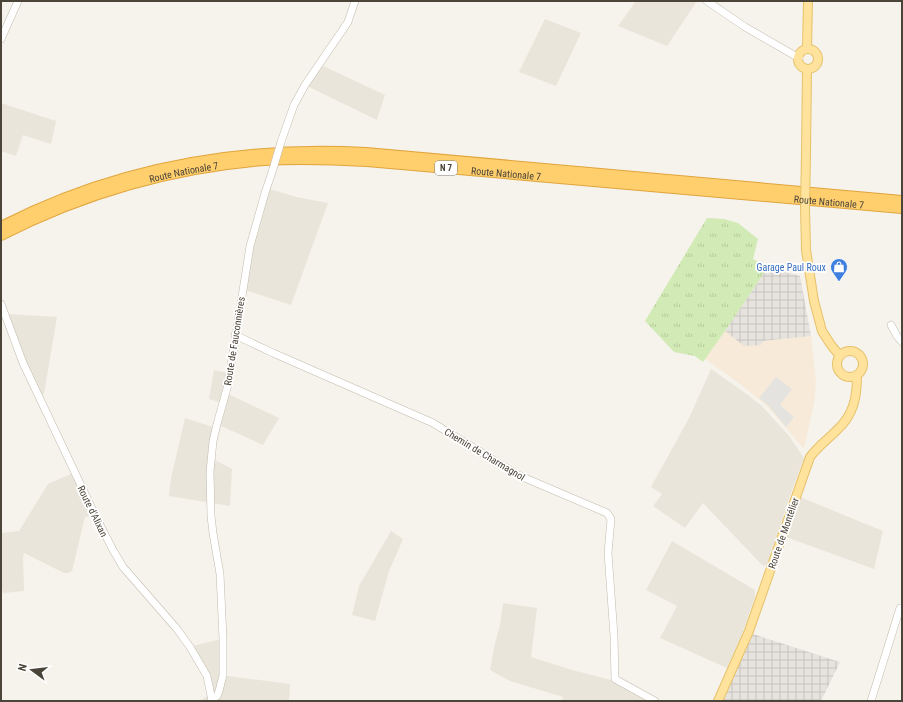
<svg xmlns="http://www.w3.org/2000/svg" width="903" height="702" font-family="'Roboto Condensed',sans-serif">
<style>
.residential{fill:#eae5da}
.commercial{fill:#f7ead8}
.industrial{fill:url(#industrial-grid)}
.grass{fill:url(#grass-tufts)}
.parking{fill:#e5e3e0}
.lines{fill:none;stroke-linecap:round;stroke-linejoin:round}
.minor-casing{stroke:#c2bbae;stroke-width:8}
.major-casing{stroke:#e6c16a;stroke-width:10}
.highway-casing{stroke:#e0a43c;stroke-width:12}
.minor{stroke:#fff;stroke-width:7}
.major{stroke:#ffe39c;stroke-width:8}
.highway{stroke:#ffcf6e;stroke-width:10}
.minor-bridge-casing{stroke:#c2bbae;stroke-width:8;stroke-linecap:butt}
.major-bridge-casing{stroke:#e6c16a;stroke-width:10;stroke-linecap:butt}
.minor-bridge{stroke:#fff;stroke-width:7}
.major-bridge{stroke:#ffe39c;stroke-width:8}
.labels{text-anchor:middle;stroke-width:3.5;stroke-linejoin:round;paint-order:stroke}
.shield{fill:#fff;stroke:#817c74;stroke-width:1}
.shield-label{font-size:9px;font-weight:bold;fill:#4b4439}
.street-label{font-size:10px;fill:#4b4439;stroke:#fff}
.shop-label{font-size:10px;fill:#366cbe;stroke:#fff;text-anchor:end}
</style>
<defs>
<pattern id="industrial-grid" width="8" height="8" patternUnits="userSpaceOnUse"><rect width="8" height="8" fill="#e6e2dd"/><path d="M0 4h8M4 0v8" fill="none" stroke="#c7c3be"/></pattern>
<pattern id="grass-tufts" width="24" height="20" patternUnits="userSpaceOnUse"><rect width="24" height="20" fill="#d2eab5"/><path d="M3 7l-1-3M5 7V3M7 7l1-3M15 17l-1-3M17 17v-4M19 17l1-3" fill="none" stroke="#b6ca9c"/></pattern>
</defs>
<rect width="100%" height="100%" fill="#f6f3ec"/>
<!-- residential -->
<path class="residential" d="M636 1H697L667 46 618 26Z
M545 19 581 33 556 86 519 72Z
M319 64 385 95 377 120 305 85Z
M1 103 56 121 51 144 23 135 16 156 1 151Z
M269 189 297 197 328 203 291 305 245 290 252 244Z
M8 314 57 317 44 394 41 395 26 363Z
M711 369 748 395 762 406 789 436 804 458 791 493 767 566 762 565 703 503 685 528 653 506 662 494 651 487 689 418Z
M214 370 227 373 224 392 279 418 263 445 219 425 225 404 209 399Z
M185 418 213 427 209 457 232 469 230 506 169 496 171 478Z
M73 473 93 516 85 517 72 571 68 573H64L24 553 23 557 24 591 3 593 1 583V533L19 531 48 484Z
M800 497 883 531 874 569 786 537Z
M391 531 403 539 389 571 375 621 352 615 359 586Z
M672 541 755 590V597L742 634 727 668 660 638 677 606 646 590Z
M503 603 537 608 531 657 572 670 615 681 650 701H562L563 697 510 681 490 670 494 647 500 625Z
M221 639 220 675 290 684 289 701H202L203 699 214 692 209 675 193 646Z"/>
<!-- commercial -->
<path class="commercial" d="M725 331 745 346 763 341 811 336 816 383 814 403 804 449 767 406 740 384 705 359Z"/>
<!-- industrial -->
<path class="industrial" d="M768 267 800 276 811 336 763 341 761 345 744 346 725 331Z
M753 634 840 662 821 701H723L733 676Z"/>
<!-- grass -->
<path class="grass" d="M707 218 724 219 738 223 758 239 753 259 768 267 725 331 703 362 695 356 674 352 645 321Z"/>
<!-- parking -->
<path class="parking" d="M776 377 792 389 780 405 794 417 786 427 768 405 759 398Z"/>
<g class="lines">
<defs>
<path id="minor" d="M707 1 745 27 799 58
M1 39 18 1
M281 142 294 105 305 85 348 22 355 1
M1 304 23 363 96 517 113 550 123 567 177 629 190 647 207 676 212 701
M891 325 897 336 902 342
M235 335 273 353 433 423 518 475 607 513 611 519 608 553 614 636 615 679 655 701
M212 699 217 696 219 691 223 675V639L220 574 213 533 211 516 210 472 213 441 217 424 228 385 250 246 265 193 273 169
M871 701 900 608"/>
<path id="major" d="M807 49 808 1
M798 59a10 10 0 1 1 20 0a10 10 0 1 1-20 0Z
M806 154 807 69
M805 207 806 250 814 301 822 331 831 345 840 356
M837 364a13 13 0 1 1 26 0a13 13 0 1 1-26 0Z
M718 701 749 631 810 457C818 446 827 440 836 431 854 415 857 397 857 375"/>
<g id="highway">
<path d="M1 227C116 168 237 146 366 153L902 201"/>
<path id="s1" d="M1 235C82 193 173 167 264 160 298 158 333 159 367 161L902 208"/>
</g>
</defs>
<!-- minor casing -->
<use href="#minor" class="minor-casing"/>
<!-- major casing -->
<use href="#major" class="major-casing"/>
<!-- highway casing -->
<use href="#highway" class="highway-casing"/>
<!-- minor -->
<use href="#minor" class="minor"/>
<!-- major -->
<use href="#major" class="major"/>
<!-- highway -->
<use href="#highway" class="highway"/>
<defs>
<path id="minor-bridge" d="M273 169 281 142"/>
<path id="major-bridge" d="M805 207 806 154"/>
</defs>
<!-- minor-bridge casing -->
<use href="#minor-bridge" class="minor-bridge-casing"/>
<!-- major-bridge casing -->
<use href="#major-bridge" class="major-bridge-casing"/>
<!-- minor-bridge -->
<use href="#minor-bridge" class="minor-bridge"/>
<!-- major-bridge -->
<use href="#major-bridge" class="major-bridge"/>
</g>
<!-- icons -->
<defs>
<symbol id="shop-pin" viewBox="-11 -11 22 30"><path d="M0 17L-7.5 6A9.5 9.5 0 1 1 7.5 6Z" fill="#3f7fe0" stroke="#fff"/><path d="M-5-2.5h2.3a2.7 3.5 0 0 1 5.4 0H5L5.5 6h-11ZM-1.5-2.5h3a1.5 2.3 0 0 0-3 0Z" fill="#fff"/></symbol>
</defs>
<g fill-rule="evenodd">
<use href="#shop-pin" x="829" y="257" width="20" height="27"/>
</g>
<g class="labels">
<!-- shield labels -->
<rect class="shield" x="435" y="161" width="22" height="14" rx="3"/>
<g class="shield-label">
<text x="446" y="171">N 7</text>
</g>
<!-- street labels -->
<g class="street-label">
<text dy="4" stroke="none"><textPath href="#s1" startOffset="194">Route Nationale 7</textPath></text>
<text dy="4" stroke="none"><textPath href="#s1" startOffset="518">Route Nationale 7</textPath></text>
<text dy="4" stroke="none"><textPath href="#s1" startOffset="842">Route Nationale 7</textPath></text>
<text transform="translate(234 341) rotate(-81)" y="4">Route de Fauconnières</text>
<text transform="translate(485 454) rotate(31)" y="4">Chemin de Charmagnol</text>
<text transform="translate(93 511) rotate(64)" y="4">Route d'Alixan</text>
<text transform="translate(783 533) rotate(-71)" y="4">Route de Montélier</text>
</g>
<!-- shop labels -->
<g class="shop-label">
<text x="826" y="271">Garage Paul Roux</text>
</g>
</g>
<!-- border -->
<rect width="903" height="702" fill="none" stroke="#4b4439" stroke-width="4"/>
<!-- north arrow -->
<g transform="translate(32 670) rotate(285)" stroke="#ffffff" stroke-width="3" paint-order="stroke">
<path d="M0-3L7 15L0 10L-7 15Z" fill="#4b4439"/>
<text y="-6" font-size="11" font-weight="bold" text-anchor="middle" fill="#4b4439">N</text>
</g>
</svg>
